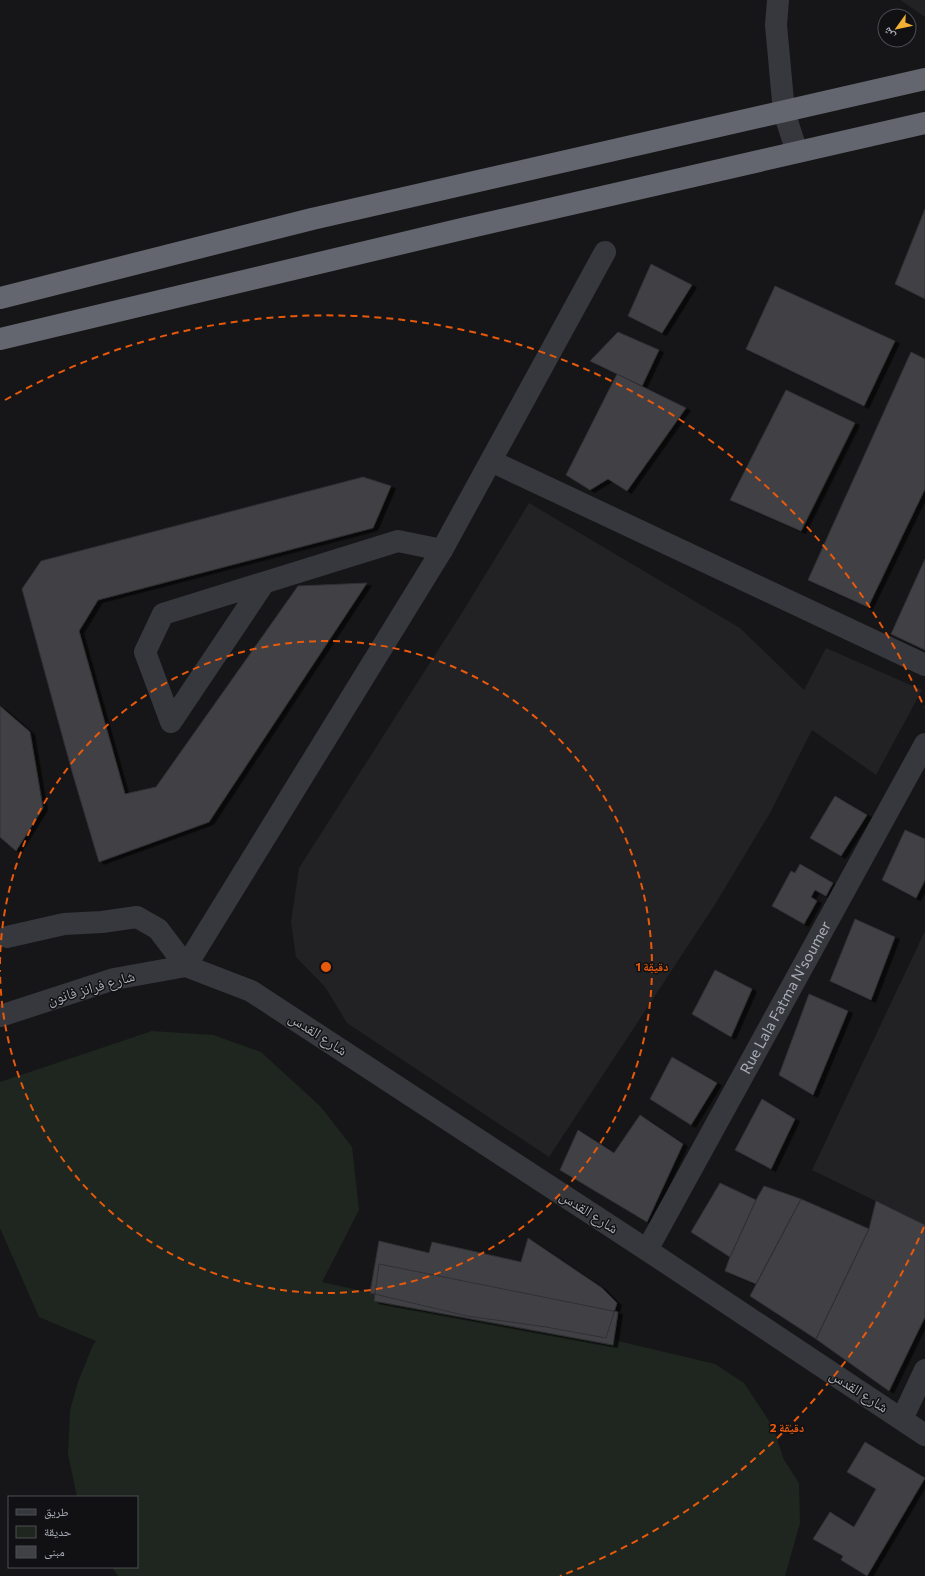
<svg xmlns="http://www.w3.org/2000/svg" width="925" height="1576" font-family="Commissioner,'Noto Naskh Arabic',sans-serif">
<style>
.built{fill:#222225}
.green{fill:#1e261f}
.building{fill:#404145;stroke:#303034;filter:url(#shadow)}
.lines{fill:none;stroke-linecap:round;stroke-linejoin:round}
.street{stroke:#37383d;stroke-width:22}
.highway{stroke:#63666e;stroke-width:22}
.ring{fill:none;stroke:#e8590c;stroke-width:2;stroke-dasharray:7 5}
.labels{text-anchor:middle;stroke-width:3;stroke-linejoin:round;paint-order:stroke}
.street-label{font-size:15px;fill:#a8adb8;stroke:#111113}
.centre{fill:#e8590c;stroke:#111113;stroke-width:2}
.ring-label{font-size:12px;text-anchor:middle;font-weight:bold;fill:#e8590c;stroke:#111113;stroke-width:3;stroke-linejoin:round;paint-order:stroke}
</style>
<defs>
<filter id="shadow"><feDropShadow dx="4.5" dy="2.5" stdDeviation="0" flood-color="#0009"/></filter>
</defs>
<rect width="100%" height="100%" fill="#161618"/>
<!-- built -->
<path class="built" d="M900 0H925V17Z
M529 503 740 628 804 690 826 648 922 690 876 775 812 730 770 813 714 906 549 1157 347 1023 325 987 296 957 291 922 299 868 465 608Z
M925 931V1225L812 1170Z"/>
<!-- green -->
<path class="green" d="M152 1031 213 1035 261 1052 321 1107 352 1147 359 1210 322 1282 375 1294 379 1264 618 1312 614 1340 715 1364 744 1383 773 1427 784 1460 799 1483 800 1523 785 1576H118L112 1567H137V1497H77L68 1454 70 1410 78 1382 93 1345 96 1341 39 1317 0 1228V1082Z"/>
<!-- building -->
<path class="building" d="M925 209V299L895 284Z
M651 264 692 285 662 333 628 316Z
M775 286 895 341 864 406 746 349Z
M618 332 659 350 642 386 590 361Z
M911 352 925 359V489L868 607 808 580Z
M617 374 686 408 627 491 608 479 590 490 566 475Z
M786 390 855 423 801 531 730 500Z
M363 477 391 486 373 528 98 600 79 631 125 794 156 787 298 586 367 583 209 822 99 862 73 775 22 589 41 561Z
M925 559V650L891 634Z
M0 706 30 732 43 808 16 851 0 837Z
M835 796 867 815 841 856 810 838Z
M905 830 925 839V880L916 898 882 880Z
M800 864 833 883 826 896 815 890 811 897 817 901 804 924 772 906 791 871 795 873Z
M855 919 895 937 871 1000 830 981Z
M715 970 752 989 731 1037 692 1014Z
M809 994 848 1011 813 1095 779 1075Z
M672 1057 717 1083 691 1125 650 1099Z
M762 1099 795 1119 771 1169 735 1150Z
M640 1115 683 1144 647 1222 560 1170 578 1130 614 1153Z
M720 1183 756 1200 730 1257 691 1232Z
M764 1186 801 1199 756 1284 725 1271 730 1257 756 1200Z
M801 1199 869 1229 816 1339 750 1296Z
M876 1201 925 1225V1317L889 1391 816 1339 869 1229Z
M528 1238 602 1288 617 1303 606 1338 546 1327 467 1316 370 1293 379 1241 429 1253 432 1242 521 1262Z
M379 1264 618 1312 613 1345 374 1301Z
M865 1442 925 1478 867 1576 841 1560 843 1556 813 1539 830 1512 854 1527 876 1489 847 1472Z"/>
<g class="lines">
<!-- street -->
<g class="street">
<path d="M778 0 776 25 784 112 797 152"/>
<path d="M491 461 925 665"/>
<path d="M264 583 171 722 145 652 163 614 398 541 442 550"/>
<path d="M7 937 64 924 102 922 137 917 158 929 186 966 442 550 605 252"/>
<path d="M0 1016 114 979 186 966 251 991 647 1250 925 1435"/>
<path id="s1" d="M647 1250 925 744"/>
<path d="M902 1419 925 1370"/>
</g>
<!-- highway -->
<path class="highway" d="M0 298 312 219 925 79
M0 339 462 229 925 123"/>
</g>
<!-- distance rings -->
<g class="ring">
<path d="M0 964A326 326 0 1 1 0 970"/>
<path d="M924 1227A652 652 0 0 1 560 1576M5 400A652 652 0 0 1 924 707"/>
</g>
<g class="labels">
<!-- street labels -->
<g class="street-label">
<text transform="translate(91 988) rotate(-16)" y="5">شارع فرانز فانون</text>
<text dy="5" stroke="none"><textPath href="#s1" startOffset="288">Rue Lala Fatma N'soumer</textPath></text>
<text transform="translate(318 1034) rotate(33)" y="5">شارع القدس</text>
<text transform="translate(589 1212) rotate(33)" y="5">شارع القدس</text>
<text transform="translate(859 1391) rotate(33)" y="5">شارع القدس</text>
</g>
</g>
<circle cx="326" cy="967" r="6" class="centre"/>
<g class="ring-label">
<text x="652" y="971">1 دقيقة</text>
<text x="787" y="1432">2 دقيقة</text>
</g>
<!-- legend -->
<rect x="8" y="1496" width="130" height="72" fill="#111113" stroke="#4d4f55"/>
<rect x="16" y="1509" width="20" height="6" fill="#37383d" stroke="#4d4f55"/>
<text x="44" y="1516" font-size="12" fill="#a8adb8">طريق</text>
<rect x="16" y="1526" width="20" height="12" fill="#1e261f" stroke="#4d4f55"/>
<text x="44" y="1536" font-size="12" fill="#a8adb8">حديقة</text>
<rect x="16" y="1546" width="20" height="12" fill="#404145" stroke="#4d4f55"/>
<text x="44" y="1556" font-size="12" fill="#a8adb8">مبنى</text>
<!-- north arrow -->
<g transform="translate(897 28) rotate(237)"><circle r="19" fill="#111113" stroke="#4d4f55"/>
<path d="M0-3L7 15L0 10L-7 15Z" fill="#f2b134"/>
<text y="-6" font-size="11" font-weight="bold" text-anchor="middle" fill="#a8adb8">ش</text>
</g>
</svg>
